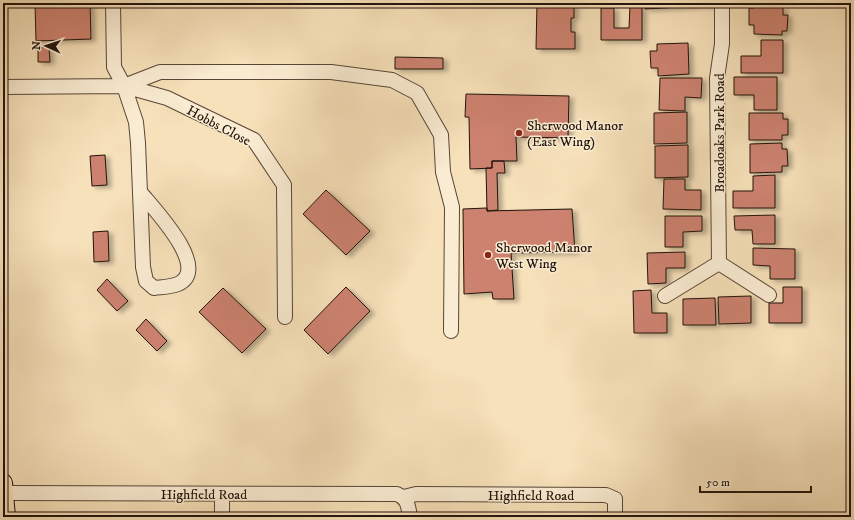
<svg xmlns="http://www.w3.org/2000/svg" width="854" height="520" font-family="'IM FELL DW Pica',serif">
<style>
.building{fill:#cd8270;stroke:#22130b;filter:url(#shadow)}
.lines{fill:none;stroke-linecap:round;stroke-linejoin:round}
.minor-casing{stroke:#574637;stroke-width:16}
.major-casing{stroke:#22130b;stroke-width:20}
.minor{stroke:#faecd2;stroke-width:14}
.major{stroke:#f7e1ba;stroke-width:18}
.poi-dot{fill:#8f2418;stroke:#faecd2;stroke-width:1.5}
.labels{text-anchor:middle;stroke-width:3;stroke-linejoin:round;paint-order:stroke}
.street-label{font-size:14px;fill:#22130b;stroke:#faecd2}
.poi-label{font-size:14px;fill:#22130b;stroke:#faecd2;text-anchor:start}
</style>
<defs>
<filter id="shadow"><feDropShadow dx="4.5" dy="2.5" stdDeviation="2" flood-color="#0004"/></filter>
</defs>
<rect width="100%" height="100%" fill="#f7e1ba"/>
<filter id="stains"><feTurbulence type="fractalNoise" baseFrequency=".005" numOctaves="4"/><feColorMatrix values="0 0 0 0 .2 0 0 0 0 .09 0 0 0 0 .02 0 0 0 .5 -.17"/></filter>
<radialGradient id="worn" r=".72"><stop offset=".6" stop-color="#630" stop-opacity="0"/><stop offset="1" stop-color="#630" stop-opacity=".3"/></radialGradient>
<!-- building -->
<path class="building" d="M35 3H90L91 39 36 41Z
M537 3H574V18H571V32H575V49H536Z
M645 3H713V5L645 9Z
M630 6H642V40H601V8H614V28H629Z
M754 6 783 7V15H788L787 31H782V35L754 34V25H749V8H754Z
M761 40H783V73H741V56H761Z
M688 43 689 74 658 76V68H651L650 51H657V44Z
M49 47 50 62H38V48Z
M395 57 443 58V69H395Z
M734 77H777V110H754V95H734Z
M660 78H702L701 98 685 97V111L659 110Z
M466 94 569 96 568 138 516 137 517 161H492V168L470 169 469 117H465Z
M687 112V143L654 144V113Z
M749 113H783V119H788V135H782V140H749Z
M782 143V149H787L788 166H782V172L750 173V144Z
M688 145V177L655 178V146Z
M105 155 107 185 92 186 90 156Z
M492 161H504L505 173H497L498 210 487 211 486 168H492Z
M775 175V208H733V191H753V176Z
M664 179H685V190H701V210L663 209Z
M326 190 370 231 346 255 303 214Z
M487 208V211L572 209 575 252 511 253 514 299H493L492 292 464 294 463 209Z
M775 215V244H753L752 230H735L734 216Z
M665 216H702V231L683 232V247H665Z
M108 231 109 261 94 262 93 232Z
M753 248 795 249V279H770V266L753 265Z
M685 252V268H666V283L648 284 647 253Z
M107 279 128 301 117 311 97 290Z
M346 287 370 311 328 354 304 330Z
M783 287H802V323H769V303H783Z
M223 288 266 329 242 353 199 312Z
M651 290 652 313H667V333H634L633 291Z
M751 296V323L719 324 718 297Z
M715 298 716 325H683V299Z
M146 319 167 341 157 351 136 330Z"/>
<g class="lines">
<defs>
<path id="minor" d="M113 3 114 67 124 86 136 122 138 143 143 267 146 281 154 288C162 287 171 287 178 284 212 269 153 208 141 193
M124 86 160 72H331L392 80 417 93 441 135 443 172 452 207 451 331
M3 87 124 86 167 98 254 140 284 185 285 317
M719 263 717 78 722 44V3
M719 263 769 295
M665 296 719 263
M4 493 397 494C408 499 408 505 410 517
M404 497 416 494 606 495 615 499V517
M222 517V494"/>
<path id="major" d="M3 483 6 517"/>
</defs>
<!-- minor casing -->
<use href="#minor" class="minor-casing"/>
<!-- major casing -->
<use href="#major" class="major-casing"/>
<!-- minor -->
<use href="#minor" class="minor"/>
<!-- major -->
<use href="#major" class="major"/>
</g>
<!-- markers -->
<g class="poi-dot">
<circle cx="519" cy="133" r="4"/>
<circle cx="488" cy="255" r="4"/>
</g>
<g class="labels">
<!-- street labels -->
<g class="street-label">
<text transform="translate(219 125) rotate(28)" y="5">Hobbs Close</text>
<text transform="translate(719 133) rotate(-90)" y="5">Broadoaks Park Road</text>
<text x="204" y="499">Highfield Road</text>
<text x="531" y="500">Highfield Road</text>
</g>
<!-- poi labels -->
<g class="poi-label">
<text x="527" y="130">Sherwood Manor<tspan x="527" dy="16">(East Wing)</tspan></text>
<text x="496" y="252">Sherwood Manor<tspan x="496" dy="16">West Wing</tspan></text>
</g>
</g>
<!-- margin -->
<rect width="854" height="520" fill="none" stroke="#f7e1ba" stroke-width="16"/>
<rect x="4" y="4" width="846" height="512" fill="none" stroke="#22130b" stroke-width="2"/>
<rect x="8" y="8" width="838" height="504" fill="none" stroke="#22130b"/>
<!-- north arrow -->
<g transform="translate(46 46) rotate(273)" stroke="#faecd2" stroke-width="3" paint-order="stroke">
<path d="M0-3L7 15L0 10L-7 15Z" fill="#22130b"/>
<text y="-6" font-size="11" font-weight="bold" text-anchor="middle" fill="#22130b">N</text>
</g>
<!-- scale -->
<path d="M700 486v6h111v-6" fill="none" stroke="#22130b" stroke-width="2"/>
<text x="706" y="486" font-size="12" fill="#22130b" stroke="#faecd2" stroke-width="3" paint-order="stroke">50 m</text>
<rect width="100%" height="100%" filter="url(#stains)"/>
<rect width="100%" height="100%" fill="url(#worn)"/>
</svg>
